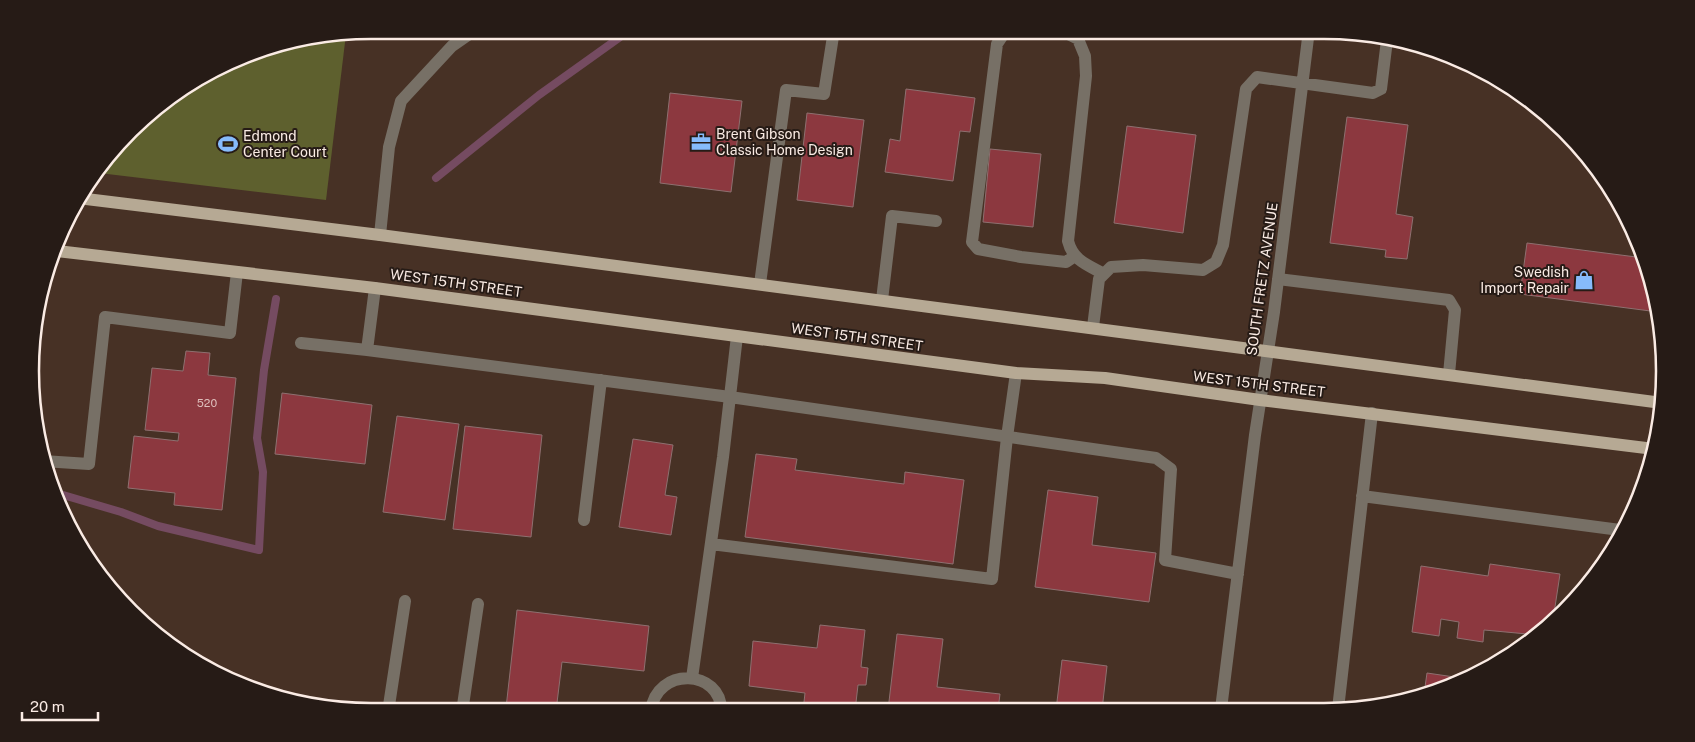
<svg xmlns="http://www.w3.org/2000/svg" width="1695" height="742" font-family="'Public Sans',sans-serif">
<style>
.green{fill:#5e602e}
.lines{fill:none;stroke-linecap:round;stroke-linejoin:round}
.stream{stroke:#754b61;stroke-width:8}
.building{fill:#8c383f;stroke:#8e7070}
.minor{stroke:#777066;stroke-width:12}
.major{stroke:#b6a994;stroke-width:12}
.labels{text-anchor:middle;stroke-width:4;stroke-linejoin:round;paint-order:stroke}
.number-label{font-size:11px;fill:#debebb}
.poi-label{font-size:14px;fill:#faebe4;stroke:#261b16;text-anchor:start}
.street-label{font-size:14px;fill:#faebe4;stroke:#261b16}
.rim{fill:none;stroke:#faebe4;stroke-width:2.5}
</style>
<rect width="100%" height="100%" fill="#473125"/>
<!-- green -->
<path class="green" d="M346 34 326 200 99 173 146 114 200 76 261 48Z"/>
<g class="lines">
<!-- stream -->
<path class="stream" d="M436 178 539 95 630 30
M53 492 121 512 158 526 259 550 263 472 257 438 264 370 276 299"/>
</g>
<!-- building -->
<path class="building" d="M906 89 975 98 970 132 960 131 953 181 885 172 890 139 900 141Z
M670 93 742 101 731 192 660 183Z
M807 113 864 120 853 207 797 200Z
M1347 117 1408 125 1396 214 1413 217 1407 259 1385 257 1386 250 1330 243Z
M1127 126 1196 135 1183 233 1114 223Z
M990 149 1041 154 1033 227 983 222Z
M1527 243 1644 258 1653 283 1658 312 1520 294Z
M186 351 210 353 208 375 236 378 222 510 174 505 175 493 128 488 134 436 178 441 179 433 145 430 152 368 183 371Z
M282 393 372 405 365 464 275 454Z
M397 416 459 424 445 520 383 512Z
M465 426 542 435 531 537 453 529Z
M633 439 673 445 665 495 677 497 671 535 619 527Z
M756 454 797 459 795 470 904 484 905 472 964 480 953 564 745 537Z
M1048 490 1098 497 1092 545 1156 553 1149 602 1035 587Z
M1490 564 1560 574 1553 620 1538 635 1484 630 1483 642 1457 638 1459 622 1441 619 1439 636 1412 632 1421 566 1488 576Z
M1584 576 1595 577 1582 591Z
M517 610 649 626 644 671 562 662 556 711 536 712 506 708Z
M820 625 865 630 861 667 868 668 866 685H858L855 711H803L805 693 749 686 753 641 817 648Z
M897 634 943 639 937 687 1000 694 998 710H888Z
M1062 660 1107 666 1102 710H1056Z
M1427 673 1468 679 1455 686 1424 694Z"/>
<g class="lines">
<!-- minor -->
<path class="minor" d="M1010 30 1005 32 997 44 972 242 978 249 1021 257 1066 262 1075 256
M1054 30 1062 31 1078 39 1085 56 1086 76 1068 241C1073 261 1088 265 1104 274
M380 235 389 147 401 101 452 46 475 30
M1278 279 1449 300 1455 310 1449 374
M760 284 786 90 824 94 834 30
M375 288 367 350 730 397 1156 458 1171 469 1165 560 1238 574
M882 300 892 216 936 221
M1093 327 1099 279 1111 267 1143 265 1203 270 1216 262 1223 245 1246 89 1257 77 1373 93 1381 89 1387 40
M301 343 367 350
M43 461 89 464 105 317 230 333 237 272
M1362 496 1620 530
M584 520 601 380
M711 544 992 579 1007 437 1016 373
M692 678 723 457 737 336
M1221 709 1255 435 1274 312 1309 30
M1338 709 1372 413
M651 711C656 666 722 669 721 711
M388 712 405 601
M462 712 478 604"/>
<!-- major -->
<path class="major" d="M78 198 380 235 1662 403
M57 251 375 288 1016 373 1105 378 1260 400 1654 449"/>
</g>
<!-- icons -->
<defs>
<symbol id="office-bare" viewBox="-9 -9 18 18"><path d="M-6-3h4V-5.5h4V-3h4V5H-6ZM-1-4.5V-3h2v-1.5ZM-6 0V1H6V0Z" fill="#86bbfb" stroke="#261b16" stroke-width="2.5" paint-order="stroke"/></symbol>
<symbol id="stadium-bare" viewBox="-9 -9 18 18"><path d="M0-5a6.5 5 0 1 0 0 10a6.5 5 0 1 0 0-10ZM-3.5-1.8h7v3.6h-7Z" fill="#86bbfb" stroke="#261b16" stroke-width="2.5" paint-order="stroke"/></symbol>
<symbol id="shop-bare" viewBox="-9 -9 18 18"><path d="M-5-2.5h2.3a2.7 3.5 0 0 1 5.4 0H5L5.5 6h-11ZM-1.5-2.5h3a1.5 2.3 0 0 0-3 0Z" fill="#86bbfb" stroke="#261b16" stroke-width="2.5" paint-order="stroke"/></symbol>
</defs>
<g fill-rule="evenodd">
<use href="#office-bare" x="687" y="128" width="28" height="28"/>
<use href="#stadium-bare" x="214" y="130" width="28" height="28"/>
<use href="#shop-bare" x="1570" y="266" width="28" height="28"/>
</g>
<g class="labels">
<!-- number labels -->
<g class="number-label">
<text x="207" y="407">520</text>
</g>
<!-- poi labels -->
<g class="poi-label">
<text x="716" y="139">Brent Gibson<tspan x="716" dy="16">Classic Home Design</tspan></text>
<text x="243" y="141">Edmond<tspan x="243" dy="16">Center Court</tspan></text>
<text x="1569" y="277" text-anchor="end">Swedish<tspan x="1569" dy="16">Import Repair</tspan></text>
</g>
<!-- street labels -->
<g class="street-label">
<text transform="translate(1262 279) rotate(-82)" y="5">SOUTH FRETZ AVENUE</text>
<text transform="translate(456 283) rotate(8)" y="5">WEST 15TH STREET</text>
<text transform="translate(857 337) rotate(8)" y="5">WEST 15TH STREET</text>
<text transform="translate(1259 384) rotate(7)" y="5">WEST 15TH STREET</text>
</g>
</g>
<!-- crop -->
<path d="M0 0H1695V742H0ZM371 39H1324A332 332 0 0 1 1656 371V371A332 332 0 0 1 1324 703H371A332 332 0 0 1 39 371V371A332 332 0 0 1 371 39Z" fill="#261b16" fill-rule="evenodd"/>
<path class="rim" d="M371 39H1324A332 332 0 0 1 1656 371V371A332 332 0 0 1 1324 703H371A332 332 0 0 1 39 371V371A332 332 0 0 1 371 39Z"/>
<!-- scale -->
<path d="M22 712v8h76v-8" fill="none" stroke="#faebe4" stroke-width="2.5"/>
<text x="30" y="712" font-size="15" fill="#faebe4" stroke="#261b16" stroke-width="4" paint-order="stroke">20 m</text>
</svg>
